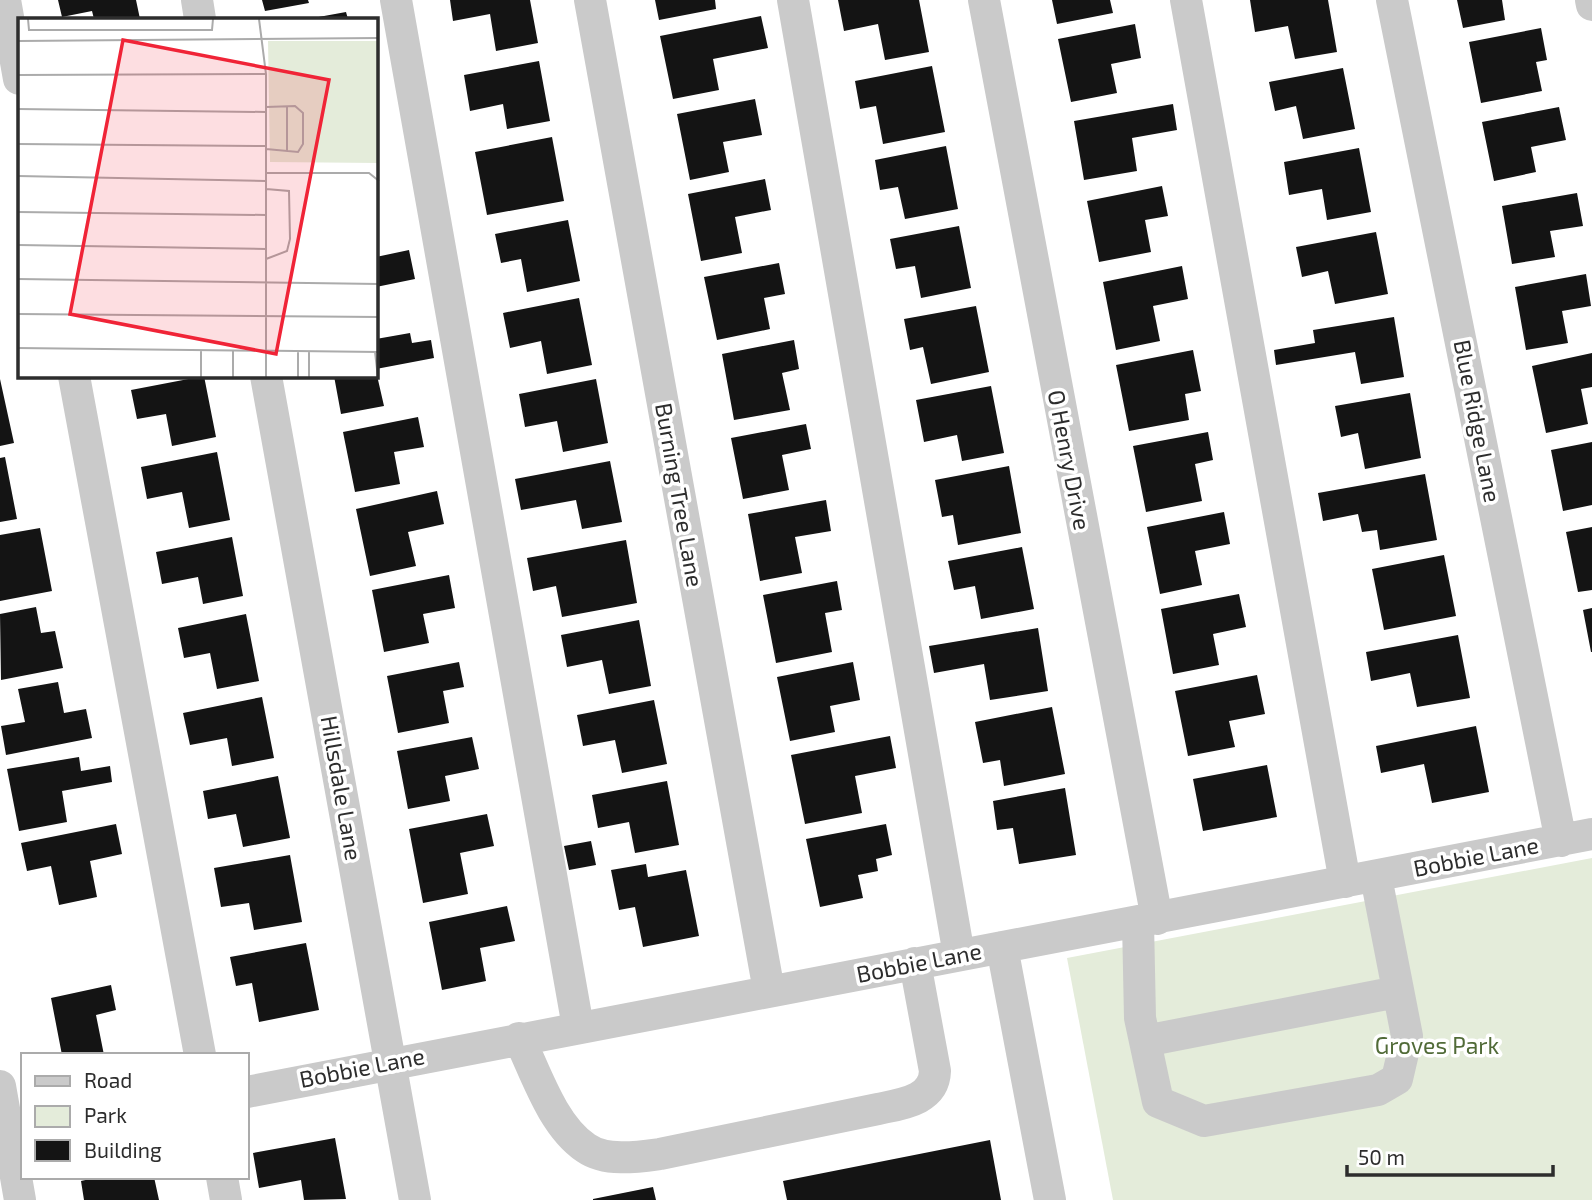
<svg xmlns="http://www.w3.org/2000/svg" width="1592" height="1200" font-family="'Exo 2',sans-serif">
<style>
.green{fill:#e4ecda}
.building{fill:#141414}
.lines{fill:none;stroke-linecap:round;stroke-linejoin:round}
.minor{stroke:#cacaca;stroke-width:32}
.labels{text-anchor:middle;stroke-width:7;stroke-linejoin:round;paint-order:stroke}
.street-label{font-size:23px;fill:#2d2d2d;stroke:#fff}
.park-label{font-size:23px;fill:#516b38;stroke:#fff}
.inset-road{fill:none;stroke:#ababab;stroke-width:2}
.view{fill:#f02437;fill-opacity:0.15;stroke:#f02437;stroke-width:3.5}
.inset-edge{fill:none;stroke:#2d2d2d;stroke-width:3.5}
</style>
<rect width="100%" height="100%" fill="#fff"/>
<!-- green -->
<path class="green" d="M1592 858V1200H1113L1067 958Z"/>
<!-- building -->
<path class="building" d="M58 0H136L140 19H94L92 11 62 17Z
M262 0H308L309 3 265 11Z
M450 0H530L538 43 496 51 490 14 453 21Z
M655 0H715L716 9 659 20Z
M838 0H919L929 52 885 60 878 24 844 31Z
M1052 0H1110L1113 13 1057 24Z
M1250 0H1328L1337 52 1295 59 1288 26 1255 32Z
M1457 0H1502L1505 20 1463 28Z
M346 12 348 19H314L313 18Z
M761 16 768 48 713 59 719 90 673 99 660 36Z
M1135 24 1141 58 1111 64 1117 93 1071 102 1058 39Z
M1541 28 1547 60 1536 62 1542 91 1481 103 1469 42Z
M539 61 550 121 507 129 503 104 470 111 464 75Z
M932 66 945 132 883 144 876 106 860 109 855 81Z
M1343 68 1355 129 1303 139 1296 106 1275 111 1269 82Z
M755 99 762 135 723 142 729 172 690 180 677 114Z
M1173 104 1177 130 1132 138 1137 171 1084 180 1074 121Z
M1559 107 1566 140 1531 147 1536 172 1494 181 1482 122Z
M552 137 564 201 487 215 475 152Z
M946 146 958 209 905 219 898 187 880 190 875 160Z
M1359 148 1371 212 1327 220 1322 189 1289 195 1284 162Z
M765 179 771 210 735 217 742 253 701 261 688 194Z
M1162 186 1168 216 1145 220 1151 252 1099 262 1087 201Z
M1577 193 1583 226 1550 231 1555 257 1512 264 1502 206Z
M568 220 580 281 527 292 521 259 501 263 495 234Z
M959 226 971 288 921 298 915 266 896 269 890 239Z
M1376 232 1388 294 1335 304 1328 271 1302 277 1296 247Z
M409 250 415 279 376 287V257Z
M779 263 785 294 764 298 770 329 717 340 704 277Z
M1182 266 1188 299 1153 306 1160 341 1116 350 1103 282Z
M1586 274 1591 306 1562 311 1568 343 1526 350 1515 287Z
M579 298 592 365 547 374 541 341 510 348 503 313Z
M976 306 989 372 931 384 923 347 910 350 904 319Z
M1394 317 1404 377 1361 384 1355 352 1276 365 1274 350 1315 343 1313 330Z
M410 333 412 343 431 340 434 358 376 369V339Z
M794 340 799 369 782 373 790 410 734 420 722 354Z
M1193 350 1201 391 1185 394 1189 420 1129 431 1116 365Z
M1592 353V387L1581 389 1588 424 1546 433 1532 366Z
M376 371 384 406 341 414 334 376H376Z
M204 376 216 437 172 446 166 414 137 419 131 390Z
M0 379 14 443 0 446Z
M596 379 608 443 563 452 557 421 525 427 519 394Z
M991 386 1004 453 962 461 957 435 924 442 916 400Z
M1410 393 1421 458 1365 469 1358 433 1341 437 1335 406Z
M418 417 424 447 394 452 400 484 355 492 343 432Z
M806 424 811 449 782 455 789 490 743 499 731 438Z
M1208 432 1213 460 1195 464 1202 501 1146 512 1133 446Z
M1592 442V505L1563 511 1551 450Z
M217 452 230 520 189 528 182 492 147 499 141 467Z
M5 457 17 519 0 522V458Z
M610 461 622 522 582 529 576 500 521 510 515 479Z
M1009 466 1021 533 958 545 953 515 942 517 935 480Z
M1425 474 1437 540 1380 550 1377 530 1362 532 1358 514 1323 521 1318 493Z
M437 491 444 524 408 532 416 566 370 576 356 509Z
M826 500 831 531 795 537 802 573 760 581 748 514Z
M1224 512 1230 544 1195 551 1202 585 1160 594 1147 527Z
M1592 527V590L1578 592 1566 532Z
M40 528 52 591 0 601V535Z
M232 537 243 596 203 604 198 577 162 584 156 552Z
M626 540 637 603 562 617 556 586 533 591 527 558Z
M1022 547 1034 609 981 619 975 586 954 590 948 561Z
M1444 555 1456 616 1384 630 1372 569Z
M449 575 455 608 423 614 429 643 384 652 372 590Z
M837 581 842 610 825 613 832 652 776 663 763 595Z
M1239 594 1246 627 1213 634 1219 665 1173 674 1161 609Z
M36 607 41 633 55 631 63 668 1 680 0 614Z
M1592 608V652H1591L1583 610Z
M246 614 259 681 217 689 210 653 184 658 178 628Z
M639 620 651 686 609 694 602 660 567 667 561 635Z
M1038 628 1048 691 990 700 984 664 934 673 929 646Z
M1458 635 1470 698 1417 707 1410 673 1371 681 1366 652Z
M459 662 464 687 443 691 449 723 398 733 387 676Z
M853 662 860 700 830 706 835 732 790 741 777 677Z
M1257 675 1265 714 1229 721 1235 747 1188 756 1175 691Z
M58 682 64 713 86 709 92 738 6 755 1 726 25 722 18 689Z
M262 697 274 758 232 766 227 738 190 745 183 713Z
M654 700 667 764 622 773 615 740 583 746 577 715Z
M1052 707 1065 774 1004 786 1000 760 983 763 975 722Z
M1476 726 1489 792 1432 803 1424 764 1381 773 1376 746Z
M890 736 896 768 855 776 862 813 805 824 791 755Z
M472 737 479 769 445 776 450 801 408 809 397 751Z
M79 757 81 771 110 766 112 782 62 791 67 822 19 831 7 769Z
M1267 765 1277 817 1203 831 1193 779Z
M278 776 290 838 243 847 236 814 208 819 203 791Z
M667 781 679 845 635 853 629 822 598 828 592 795Z
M1065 788 1076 855 1019 864 1013 828 997 830 993 801Z
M487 814 494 846 460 853 468 894 423 903 409 829Z
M116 824 122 854 90 861 97 897 59 905 51 866 27 871 21 843Z
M886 824 892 855 876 859 878 871 858 875 863 898 820 907 806 839Z
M591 841 596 865 569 870 564 846Z
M290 855 302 922 254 930 249 903 221 907 214 868Z
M646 864 648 877 686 870 699 936 643 947 635 907 619 910 611 870Z
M507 906 515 941 480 948 486 981 442 990 429 922Z
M306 943 319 1010 259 1022 252 983 236 986 230 957Z
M111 985 116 1010 96 1015 104 1055H62L51 998Z
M335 1138 346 1199 304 1200 301 1180 259 1188 253 1153Z
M990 1140 1001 1200H787L783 1181Z
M99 1177H154L159 1200H84L81 1181Z
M653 1187 656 1200H593V1199Z"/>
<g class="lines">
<!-- minor -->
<path class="minor" d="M5 0 19 79
M197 0 200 19
M396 0 578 1027
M590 0 769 991
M793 0 959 955
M984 0 1157 919
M1186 0 1345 882
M1392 0 1561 841
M1591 0 1592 5
M74 376 200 1055
M266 376 415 1200
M1138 922 1140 1018 1158 1102 1204 1121 1378 1090 1397 1079 1407 1036 1376 877
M1002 947 1050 1200
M519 1038C536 1073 552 1125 586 1148 606 1162 638 1157 660 1154L878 1109C901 1104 934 1101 935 1071L915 963
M1145 1041 1397 992
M0 1086 20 1200
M247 1092 1592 834
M222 1177 226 1200"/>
</g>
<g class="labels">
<!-- street labels -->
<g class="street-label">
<text transform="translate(1477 421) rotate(79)" y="8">Blue Ridge Lane</text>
<text transform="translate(1069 460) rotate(79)" y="8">O Henry Drive</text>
<text transform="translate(679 495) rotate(80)" y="8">Burning Tree Lane</text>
<text transform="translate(341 788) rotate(80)" y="8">Hillsdale Lane</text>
<text transform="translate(1476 857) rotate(-11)" y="8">Bobbie Lane</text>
<text transform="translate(919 963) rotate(-11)" y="8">Bobbie Lane</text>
<text transform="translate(362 1068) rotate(-11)" y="8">Bobbie Lane</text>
</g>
<!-- park labels -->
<g class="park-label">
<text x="1437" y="1054">Groves Park</text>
</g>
</g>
<!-- overview -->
<g transform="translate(18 18)">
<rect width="360" height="360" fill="#fff"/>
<path d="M250 23H360V145L252 144Z" fill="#e4ecda"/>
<path class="inset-road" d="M10 1 11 12H194L195 1M241 1 248 56V360M0 23 361 20M0 57 248 56M269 89V134M0 91 248 94M0 126 248 128M248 131 280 134 285 126V95L277 88 248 89M248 155H351L361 163M0 158 248 163M0 194 248 197M0 227 248 231M248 241 269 233 272 221 271 173 248 171M0 261 361 266M0 296 361 299M0 330 361 334M280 333V360M291 333V360M357 334 360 360M183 360V332M215 360V332"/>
<path class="view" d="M105 22 311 62 258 336 52 296Z"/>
<rect width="360" height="360" class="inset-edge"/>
</g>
<!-- legend -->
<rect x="21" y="1053" width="228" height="126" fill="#ffffff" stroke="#ababab" stroke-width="2"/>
<rect x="35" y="1076" width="35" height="10" fill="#cacaca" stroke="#ababab" stroke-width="2"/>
<text x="84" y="1088" font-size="21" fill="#2d2d2d">Road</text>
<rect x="35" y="1106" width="35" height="21" fill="#e4ecda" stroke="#ababab" stroke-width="2"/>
<text x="84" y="1123" font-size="21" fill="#2d2d2d">Park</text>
<rect x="35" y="1140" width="35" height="21" fill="#141414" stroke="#ababab" stroke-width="2"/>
<text x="84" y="1158" font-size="21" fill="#2d2d2d">Building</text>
<!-- scale -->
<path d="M1347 1165v10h206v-10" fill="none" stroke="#2d2d2d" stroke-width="3.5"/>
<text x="1358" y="1165" font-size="21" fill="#2d2d2d" stroke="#ffffff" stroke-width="5" paint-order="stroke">50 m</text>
</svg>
